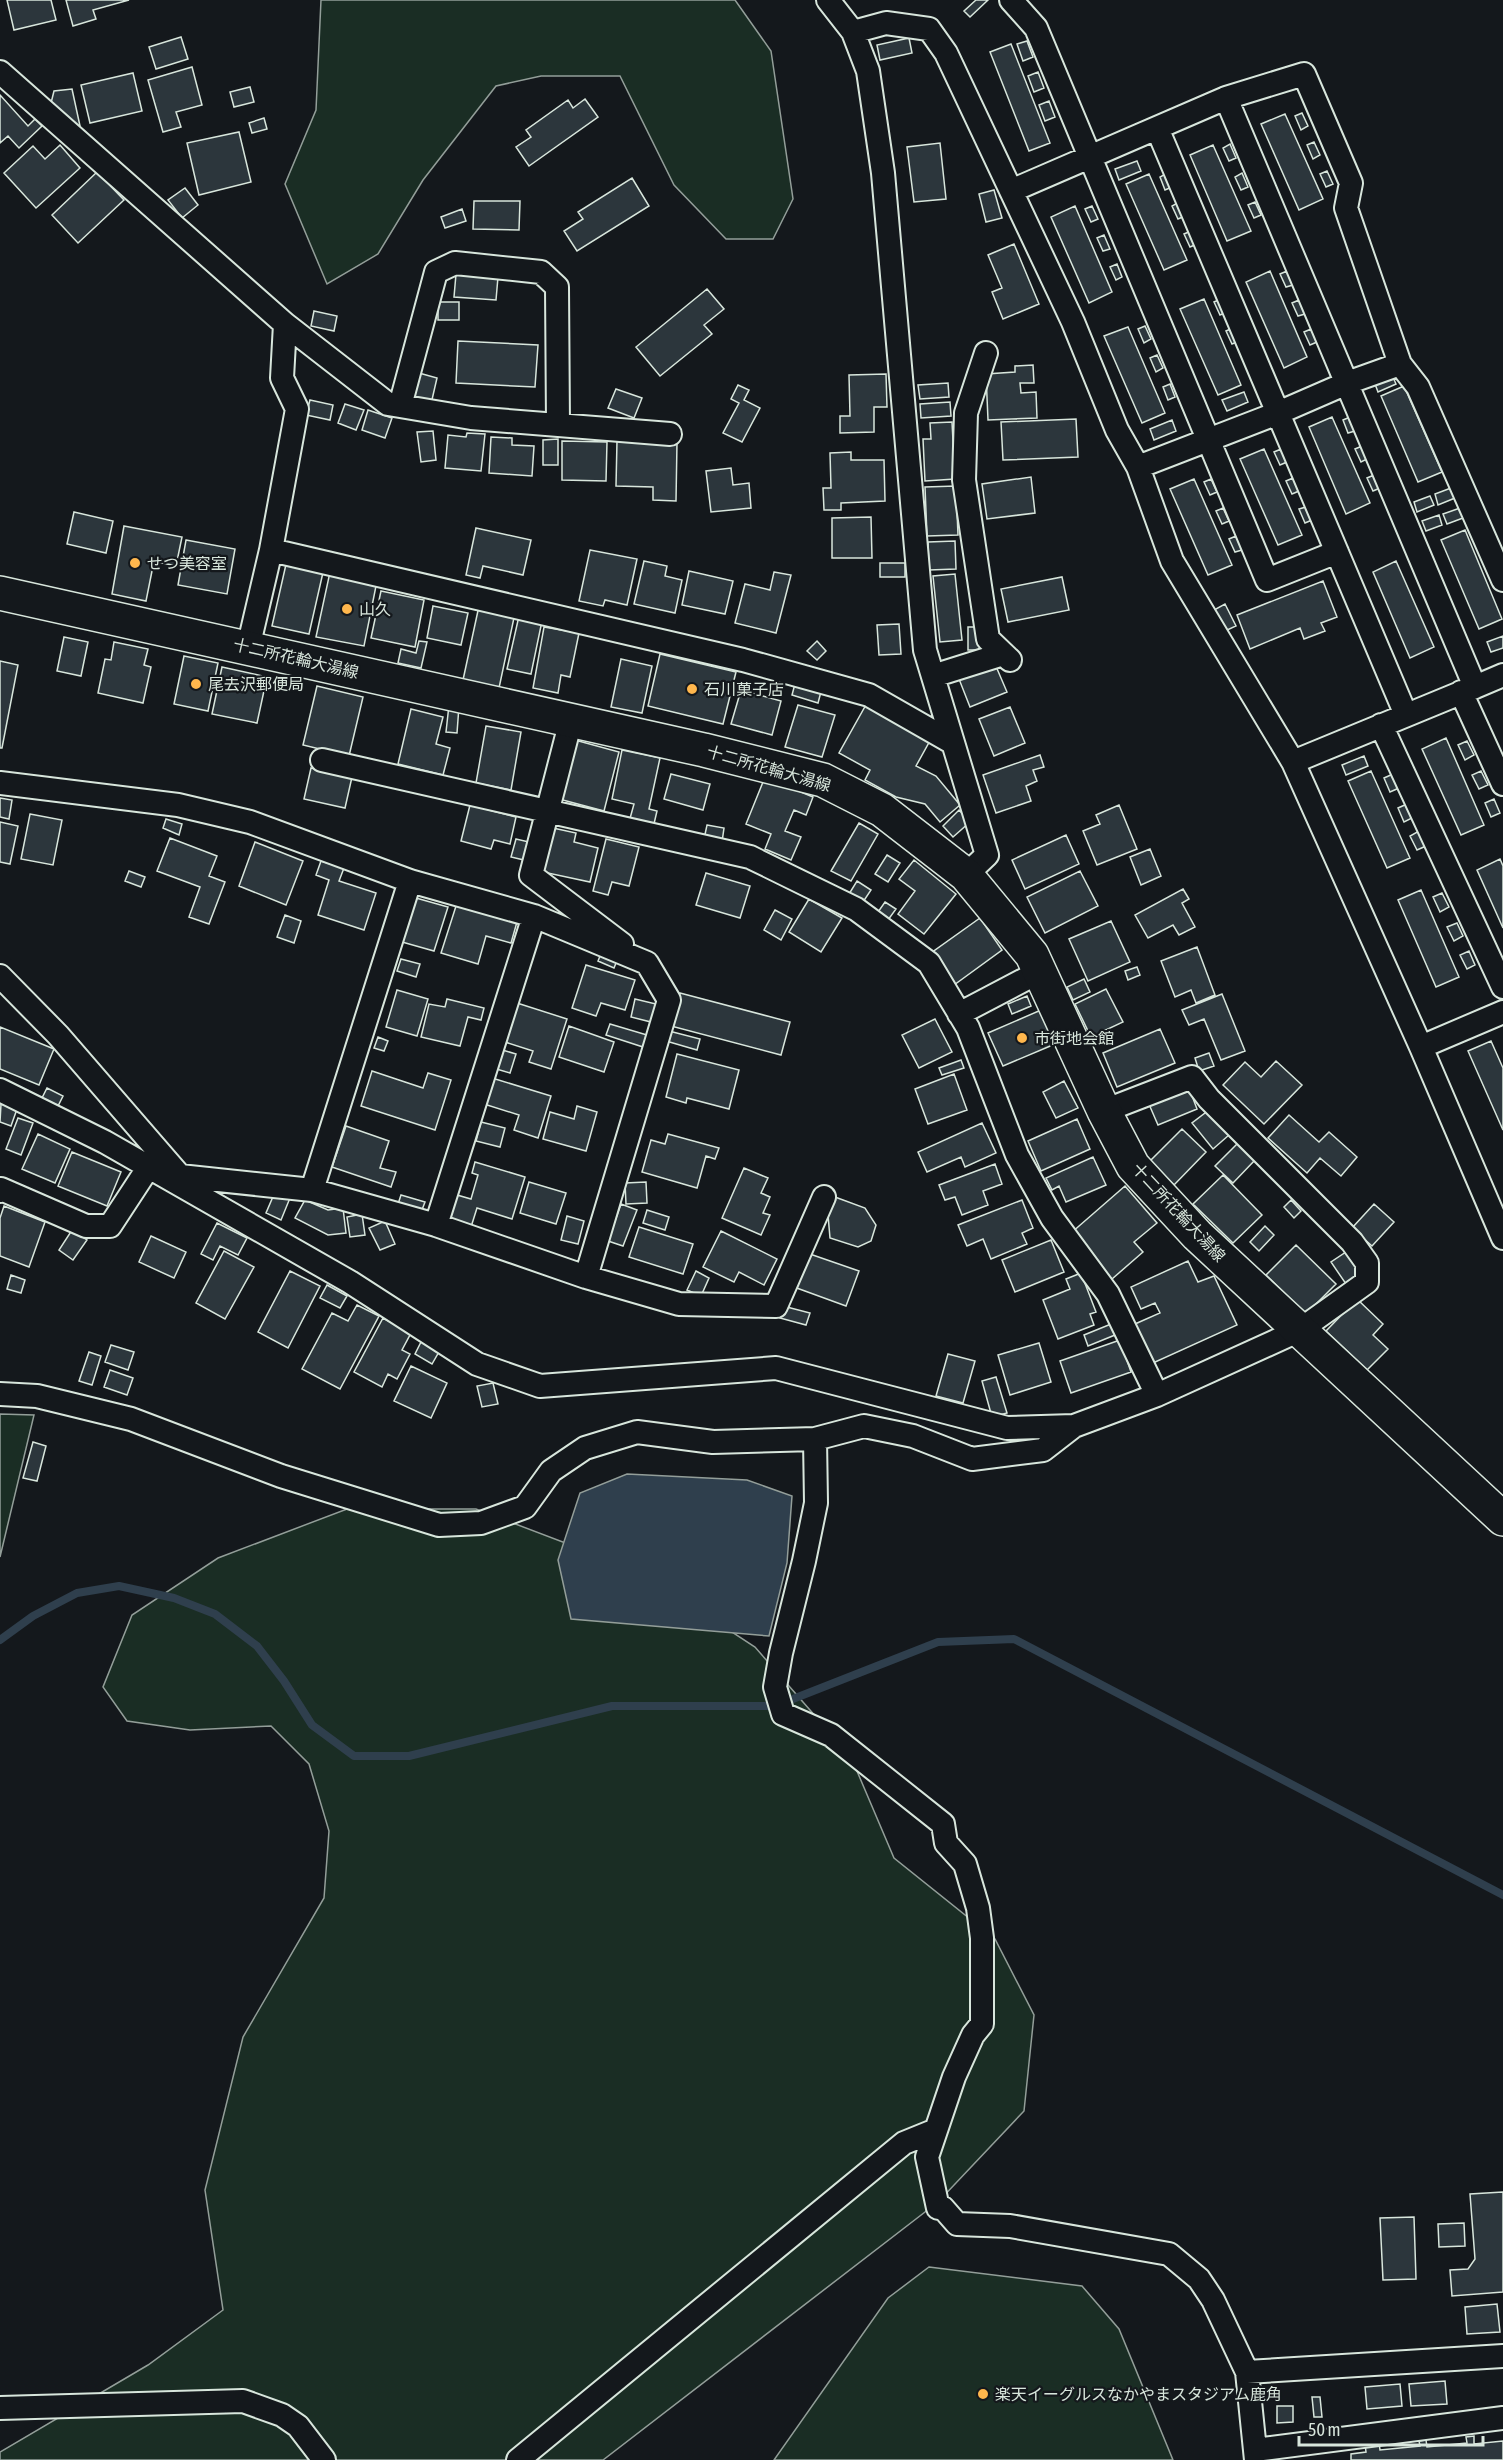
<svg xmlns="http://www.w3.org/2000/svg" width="1503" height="2460" font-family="'Asap Condensed','Noto Sans JP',sans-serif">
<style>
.green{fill:#1a2d24;stroke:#939e99;stroke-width:1.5}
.water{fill:#2f3f4d;stroke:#939e99;stroke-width:1.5}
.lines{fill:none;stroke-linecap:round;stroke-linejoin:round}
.stream{stroke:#2f3f4d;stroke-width:8}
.building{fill:#2c363c;stroke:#d8e6dc;stroke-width:1.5}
.minor-casing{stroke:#d8e6dc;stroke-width:26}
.primary-casing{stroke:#d8e6dc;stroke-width:36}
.minor{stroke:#14181c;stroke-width:22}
.primary{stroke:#14181c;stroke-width:33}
.poi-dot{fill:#ffb74d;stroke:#14181c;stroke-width:2}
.labels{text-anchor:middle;stroke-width:4.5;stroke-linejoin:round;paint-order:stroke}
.poi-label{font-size:16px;fill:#d8e6dc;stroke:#14181c;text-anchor:start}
.street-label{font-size:16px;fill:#d8e6dc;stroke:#14181c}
</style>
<rect width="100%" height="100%" fill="#14181c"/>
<!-- green -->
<path class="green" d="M321 0H735L771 51 793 199 773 239H726L674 185 620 76H541L496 86 423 180 378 254 327 284 285 184 316 110Z
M0 1414 34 1415 0 1557Z
M347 1509H476L639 1571 755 1647 851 1757 894 1858 995 1939 1034 2015 1024 2111 938 2202 603 2460H0V2452L148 2365 223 2310 205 2190 243 2037 324 1898 329 1831 309 1764 271 1726 190 1730 127 1721 103 1687 132 1615 218 1558Z
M929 2267 1082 2286 1119 2329 1173 2460H774L888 2298Z"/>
<!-- water -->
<path class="water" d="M627 1474 747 1480 792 1496 787 1563 769 1636 571 1619 558 1560 580 1493Z"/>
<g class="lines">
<!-- stream -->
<path class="stream" d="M0 1640 33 1616 77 1593 119 1586 174 1598 215 1614 257 1646 284 1681 312 1725 354 1756H409L612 1706H775L938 1642 1014 1639 1503 1895"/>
</g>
<!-- building -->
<path class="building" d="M7 0H51L56 20 14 30Z
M66 0H129L93 10 96 19 73 26Z
M976 0H988L970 17 964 11Z
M181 37 188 59 156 69 149 47Z
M909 38 912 53 880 60 877 45Z
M1027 41 1033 57 1023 61 1017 44Z
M1011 44 1050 143 1029 151 990 52Z
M192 67 202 105 176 112 181 127 163 132 148 80Z
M1038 72 1044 88 1034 92 1028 76Z
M133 73 142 111 90 123 81 85Z
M250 87 254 102 234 107 230 92Z
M72 89 80 126 74 127 51 103 54 91Z
M0 95 28 126 35 119 42 126 19 148 8 136 0 143Z
M585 99 598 117 529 166 516 147 531 137 526 130 568 100 573 108Z
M1049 101 1055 117 1045 121 1039 105Z
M1302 113 1308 126 1301 130 1295 116Z
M1285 114 1323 199 1299 210 1261 124Z
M264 118 267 129 252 133 249 123Z
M239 132 251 182 199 195 187 143Z
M1314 142 1320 155 1313 159 1307 145Z
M940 143 946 199 914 202 907 147Z
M1230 144 1236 158 1229 161 1223 148Z
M60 145 80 168 36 208 4 173 33 146 45 159Z
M1213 145 1251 231 1227 241 1190 155Z
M1137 161 1141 171 1119 180 1115 169Z
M1327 171 1333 184 1326 187 1320 174Z
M97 172 124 200 78 243 52 215Z
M1167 173 1172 187 1165 190 1160 177Z
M1242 173 1248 187 1241 190 1235 177Z
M1149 174 1187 260 1164 270 1126 184Z
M632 178 649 206 577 251 564 231 583 219 578 212Z
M185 188 198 205 182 218 168 200Z
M994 190 1002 218 986 222 979 194Z
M474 201H520L519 230 473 229Z
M1179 202 1185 216 1178 219 1172 206Z
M1255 202 1261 215 1254 218 1248 205Z
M1075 206 1112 292 1089 303 1051 217Z
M1092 206 1098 219 1091 222 1085 209Z
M462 209 466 221 445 228 441 217Z
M1191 231 1197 244 1190 247 1184 234Z
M1104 235 1110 249 1103 251 1097 238Z
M1014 244 1039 304 1003 319 992 292 1002 288 988 255Z
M1117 264 1122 277 1116 280 1110 267Z
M1270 271 1307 357 1284 368 1246 282Z
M1287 271 1293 285 1286 287 1280 274Z
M456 274 498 277 496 300 454 297Z
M707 289 724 309 704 325 712 334 660 376 636 347Z
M1204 299 1241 385 1218 395 1180 309Z
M1221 299 1227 312 1220 315 1214 302Z
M1299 300 1305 314 1298 316 1292 303Z
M438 302H459V320H438Z
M314 311 337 316 334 331 311 326Z
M1145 326 1151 339 1144 343 1138 329Z
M1128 327 1165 413 1142 423 1104 336Z
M1233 328 1239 341 1232 344 1226 331Z
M1311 329 1317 342 1310 345 1304 332Z
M458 341 538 345 535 387 456 383Z
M1157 355 1163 368 1156 372 1150 358Z
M1033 365 1034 383H1020L1021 393 1036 392 1037 418 988 420 986 374 1015 372V366Z
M419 373 437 378 431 404 412 399Z
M886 374 887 407H874V432L840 433V416H850L849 375Z
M1393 377 1396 384 1378 392 1375 384Z
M948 383 949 397 920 399 918 385Z
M1170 384 1175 397 1168 400 1163 387Z
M738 385 749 390 744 400 760 408 742 442 723 433 739 403 731 399Z
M1404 386 1442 472 1418 482 1381 396Z
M616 389 642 398 634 418 608 408Z
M1244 392 1248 402 1227 411 1222 400Z
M310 400 333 405 330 420 306 415Z
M950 402 951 416 921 418 920 404Z
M345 404 364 410 356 430 338 423Z
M368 410 392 418 385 438 362 430Z
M1332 417 1370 503 1346 514 1309 427Z
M1350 417 1355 431 1348 433 1343 420Z
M1076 419 1078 457 1003 460 1001 422Z
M1172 420 1176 431 1154 440 1150 429Z
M952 422 955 479 925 481 923 439H931L930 423Z
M433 431 436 460 421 462 417 432Z
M467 433 485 434 481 471 445 468 448 435 466 437Z
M491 437 512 438V445L534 446 532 476 489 473Z
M558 439V465H543V440Z
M562 441 607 442 606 481 562 480Z
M617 441 677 442 676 501 653 500V487L616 486Z
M1362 446 1367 459 1361 462 1355 449Z
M1264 449 1302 535 1278 545 1240 459Z
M1281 449 1287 462 1280 465 1274 452Z
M851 452V460H884L885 501 841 503V510H824L823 488H831L830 453Z
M731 468 733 485 749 483 751 508 711 512 706 471Z
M1374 475 1380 488 1373 491 1367 478Z
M1031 477 1035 513 987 519 982 484Z
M1293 478 1299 491 1292 494 1286 481Z
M1194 479 1232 565 1208 575 1170 489Z
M1211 479 1217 492 1210 495 1204 482Z
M956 486 958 535 927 536 925 487Z
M1451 488 1455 498 1438 505 1435 494Z
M1430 496 1434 505 1417 512 1414 502Z
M1306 507 1312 520 1305 523 1299 509Z
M1223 508 1229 521 1222 524 1216 511Z
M1460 508 1463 518 1447 524 1443 514Z
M74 512 113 521 106 553 67 544Z
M1439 515 1442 525 1426 531 1422 521Z
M871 517 872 558H832V518Z
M124 526 182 537 176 566 154 561 146 601 112 594Z
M476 528 531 540 523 575 483 566 480 578 466 575Z
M1465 530 1502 619 1479 629 1441 540Z
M1236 536 1242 550 1235 552 1229 539Z
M186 540 235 549 227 594 178 585Z
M955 541 956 569 929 570 928 542Z
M590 550 637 559 627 605 605 600 603 606 579 601Z
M287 560 324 568 309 634 272 626Z
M644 561 667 566 665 576 682 580 675 613 634 604Z
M1396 561 1434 647 1410 658 1373 572Z
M880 563H905V577H880Z
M689 571 733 581 725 614 682 605Z
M330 572 377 581 364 646 316 637Z
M774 572 791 575 776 633 735 623 745 584 770 590Z
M955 574 962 640 940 642 933 576Z
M1062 577 1069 610 1008 622 1001 589Z
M1323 581 1337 617 1321 623 1325 631 1304 639 1300 628 1250 649 1237 615Z
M381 591 424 600 415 647 371 638Z
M1225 604 1236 626 1225 631 1214 610Z
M433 606 468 613 461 645 427 638Z
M479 606 515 613 499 688 463 680Z
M519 616 542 621 531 674 507 669Z
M899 624 901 654 879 655 877 625Z
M544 627 579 633 570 677 561 675 558 693 533 688Z
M968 627H980V650H968Z
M1503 636V648L1491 652 1487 642Z
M64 637 88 642 81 676 57 671Z
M419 641 427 642 421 668 398 663 401 649 416 653Z
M817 641 826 651 817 660 807 651Z
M114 642 148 649 144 665 151 667 143 703 98 693 105 659 111 660Z
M660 654 736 672 723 724 648 706Z
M184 656 218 663 208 711 174 704Z
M621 659 652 666 642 713 611 707Z
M0 661 18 665 2 748H0Z
M995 664 1007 692 970 707 959 679Z
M222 667 267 677 257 723 212 714Z
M796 680 822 688 818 703 792 695Z
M317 686 363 697 349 756 303 745Z
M741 690 781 701 772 735 731 724Z
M867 703 932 737 916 766 936 776 960 805 940 822 925 804 896 797 865 780 870 770 839 753Z
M449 705 459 706 457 733 446 732Z
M798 705 835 715 822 757 785 747Z
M1010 707 1025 743 994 756 979 719Z
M411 709 443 717 436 744 450 748 443 775 398 764Z
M486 726 521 732 511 790 476 783Z
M1446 738 1484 825 1461 835 1422 749Z
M575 740 619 752 604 811 559 799Z
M1467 741 1474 755 1465 760 1458 745Z
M622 750 660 758 649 809 657 811 653 828 629 822 634 804 612 799Z
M1040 755 1044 767 1033 770 1037 781 1026 786 1031 801 996 813 983 775Z
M1364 756 1368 766 1346 775 1342 765Z
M311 768 352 777 345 808 304 799Z
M1371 771 1410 858 1387 868 1348 781Z
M1481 771 1488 785 1479 789 1472 775Z
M671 774 710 784 703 810 664 799Z
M1393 774 1399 788 1390 792 1384 778Z
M765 777 813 797 806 815 794 810 785 831 801 837 791 860 765 849 771 834 746 824Z
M0 798 12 800 9 819 0 817Z
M1494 799 1500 813 1491 817 1485 803Z
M1407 804 1414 817 1404 822 1398 808Z
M470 805 516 817 510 844 494 840 491 849 461 841Z
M1119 805 1137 849 1097 865 1083 831 1100 824 1096 815Z
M959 810 970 822 953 837 943 826Z
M30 814 62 820 53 865 21 859Z
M166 819 182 824 179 835 163 828Z
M0 822 18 826 10 864 0 862Z
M859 823 878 834 851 881 831 871Z
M707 825 724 828 722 842 704 839Z
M553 828 576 833 574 842 598 848 590 882 543 872Z
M1419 831 1426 846 1417 850 1410 836Z
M1066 835 1079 864 1025 889 1012 860Z
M170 838 217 856 209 876 225 882 209 924 189 917 200 887 157 871Z
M516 839 529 842 524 860 511 857Z
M606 839 639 847 629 886 612 882 608 895 593 891Z
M255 842 303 861 286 905 239 886Z
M1150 849 1161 876 1141 885 1130 857Z
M887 855 900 863 888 882 875 874Z
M1500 859 1503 866V928L1477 870Z
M914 860 956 894 924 934 898 914 915 891 899 879Z
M321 861 344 868 339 881 376 893 364 930 318 915 329 880 316 875Z
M129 871 145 877 141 887 125 881Z
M1080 871 1098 906 1045 933 1027 897Z
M706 873 750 886 740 918 696 905Z
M857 881 871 890 863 902 849 894Z
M1183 889 1189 899 1182 903 1195 927 1179 935 1173 925 1148 938 1135 915Z
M1421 890 1459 977 1436 987 1398 900Z
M1442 893 1449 907 1440 912 1433 897Z
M416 898 448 907 434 951 402 942Z
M809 899 842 918 821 952 789 932Z
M885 902 896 909 888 920 878 912Z
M457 903 517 922 511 943 486 936 478 964 441 953Z
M775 910 792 919 781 940 764 930Z
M285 915 301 921 294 943 277 937Z
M980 918 1002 950 954 985 931 953Z
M1111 921 1130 962 1088 981 1069 939Z
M1457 923 1463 936 1454 941 1447 927Z
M1197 947 1215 995 1196 1003 1191 990 1175 997 1161 961Z
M602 951 618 958 614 968 598 961Z
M1469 951 1475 965 1467 969 1460 955Z
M401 959 420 964 416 977 397 971Z
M586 965 635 980 625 1010 601 1003 596 1016 572 1008Z
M1137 967 1140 975 1128 980 1125 971Z
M1084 979 1090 992 1073 1000 1067 987Z
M1106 989 1123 1022 1091 1037 1075 1004Z
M397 990 428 999 417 1036 386 1027Z
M680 993 790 1022 781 1055 671 1026Z
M1222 994 1245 1051 1221 1060 1204 1019 1189 1025 1182 1010Z
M1027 996 1031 1006 1012 1014 1008 1004Z
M447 999 484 1008 481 1020 468 1017 460 1046 421 1037 429 1004 445 1007Z
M635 999 656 1004 651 1022 631 1017Z
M517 1003 567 1019 551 1069 529 1062 533 1051 505 1042Z
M1041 1010 1055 1044 1003 1066 988 1033Z
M935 1019 952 1052 919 1068 902 1035Z
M610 1024 647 1035 643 1047 606 1035Z
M569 1026 614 1042 604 1072 559 1057Z
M0 1027 54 1049 39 1085 0 1069Z
M1160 1029 1175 1063 1117 1087 1103 1053Z
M669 1031 700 1039 697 1050 666 1041Z
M378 1037 388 1041 384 1051 374 1048Z
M1491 1041 1503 1068V1130L1468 1051Z
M499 1049 516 1054 510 1073 493 1068Z
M1209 1053 1214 1066 1199 1071 1195 1058Z
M677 1054 739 1070 729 1109 687 1098 686 1103 666 1097Z
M961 1060 964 1068 942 1075 939 1068Z
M1276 1061 1302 1085 1264 1124 1223 1085 1245 1062 1261 1077Z
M372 1071 423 1088 428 1073 451 1080 435 1130 361 1106Z
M954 1074 967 1110 928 1124 915 1089Z
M492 1078 551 1096 538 1138 514 1130 519 1115 484 1104Z
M1064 1081 1078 1108 1056 1118 1043 1092Z
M1188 1085 1197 1109 1158 1125 1148 1102Z
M47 1088 63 1096 58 1106 42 1098Z
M1 1104 17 1109 11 1126 0 1122Z
M577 1106 597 1112 586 1151 543 1139 550 1112 574 1119Z
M1209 1110 1229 1135 1213 1149 1192 1123Z
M1289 1115 1319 1142 1329 1132 1357 1157 1341 1176 1320 1158 1307 1173 1268 1138Z
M18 1118 33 1123 21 1155 6 1149Z
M1077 1119 1090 1149 1041 1171 1028 1141Z
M481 1122 505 1128 500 1147 476 1141Z
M982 1123 996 1153 965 1167 961 1157 927 1172 918 1152Z
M346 1126 389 1141 380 1168 396 1172 391 1187 332 1167Z
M1182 1129 1206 1152 1174 1185 1150 1161Z
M38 1134 70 1149 55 1183 22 1169Z
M668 1134 719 1148 715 1159 706 1156 697 1188 642 1172 651 1140 665 1144Z
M1238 1143 1255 1160 1233 1183 1215 1166Z
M72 1152 121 1172 107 1206 58 1186Z
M1093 1157 1106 1185 1066 1202 1059 1186 1052 1190 1046 1178Z
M475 1162 525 1177 512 1219 477 1208 471 1227 449 1221 457 1195 471 1199 478 1175 472 1173Z
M995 1164 1002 1184 983 1191 988 1205 962 1215 955 1197 945 1200 939 1185Z
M744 1168 768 1178 761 1193 770 1197 763 1213 770 1215 761 1235 722 1218Z
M1223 1175 1262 1215 1233 1243 1193 1204Z
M529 1182 566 1193 556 1224 520 1213Z
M646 1182 647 1203 626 1204 625 1183Z
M1125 1186 1157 1223 1134 1242 1143 1252 1112 1279 1071 1233Z
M275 1192 290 1198 281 1220 266 1213Z
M401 1195 425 1202 420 1215 397 1207Z
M835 1197 865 1208 876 1225 871 1241 858 1247 830 1238 828 1215Z
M305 1200 328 1210 343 1208 346 1233 328 1235 295 1218Z
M1022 1200 1033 1228 1022 1233 1027 1244 991 1259 983 1239 967 1246 958 1225Z
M1291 1200 1301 1211 1294 1218 1284 1207Z
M621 1204 637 1210 623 1246 608 1241Z
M1374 1204 1394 1222 1372 1246 1352 1228Z
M4 1206 45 1222 29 1267 0 1256V1218Z
M647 1210 669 1217 665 1230 643 1223Z
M362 1214 365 1235 350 1237 347 1217Z
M567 1216 584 1221 578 1244 561 1240Z
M385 1221 395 1244 380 1250 369 1228Z
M217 1223 247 1238 238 1255 220 1246 213 1260 201 1254Z
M1265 1226 1274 1235 1259 1251 1250 1242Z
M639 1227 693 1244 683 1274 629 1257Z
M72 1230 87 1240 73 1260 59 1250Z
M721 1231 777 1259 764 1285 739 1272 734 1282 703 1267Z
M151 1236 186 1252 174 1278 139 1262Z
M1051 1240 1064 1272 1015 1292 1002 1260Z
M1296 1245 1336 1284 1306 1314 1266 1275Z
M224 1251 254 1267 225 1319 196 1303Z
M1346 1252 1361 1273 1346 1284 1331 1262Z
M807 1253 859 1271 846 1306 794 1287Z
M1188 1261 1198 1282 1214 1276 1237 1325 1153 1363 1135 1324 1160 1313 1155 1303 1141 1309 1131 1287Z
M290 1271 320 1286 288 1348 258 1332Z
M696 1271 709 1278 701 1296 687 1290Z
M1081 1273 1096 1312 1090 1314 1094 1325 1058 1339 1043 1300 1070 1289 1066 1279Z
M11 1275 25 1280 21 1293 7 1289Z
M327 1285 347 1296 340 1308 320 1298Z
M1357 1299 1383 1324 1373 1335 1388 1349 1367 1370 1326 1331Z
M357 1305 379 1316 340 1389 302 1369 332 1313 348 1321Z
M783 1306 810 1313 806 1325 780 1318Z
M383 1318 411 1333 402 1350 410 1354 397 1379 388 1374 382 1387 354 1372Z
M1111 1324 1115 1335 1088 1346 1084 1335Z
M422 1340 440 1350 432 1364 415 1354Z
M1120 1340 1131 1372 1071 1393 1060 1361Z
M1039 1343 1051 1382 1010 1395 998 1355Z
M111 1345 134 1352 128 1370 105 1362Z
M89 1352 101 1356 92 1385 79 1381Z
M948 1354 975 1361 963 1403 936 1396Z
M411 1366 447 1383 431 1418 394 1401Z
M110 1370 133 1378 127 1395 104 1387Z
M996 1377 1007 1413 992 1417 982 1381Z
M493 1383 498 1404 482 1407 477 1386Z
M33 1442 46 1446 37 1481 23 1478Z
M1503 2192V2292L1452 2296 1450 2270 1468 2269 1475 2259 1470 2194Z
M1414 2217 1416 2279 1383 2280 1380 2218Z
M1464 2223 1465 2246 1439 2247 1438 2224Z
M1497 2304 1500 2332 1467 2334 1465 2307Z
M1445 2381 1447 2404 1411 2406 1409 2384Z
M1400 2384 1402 2406 1367 2409 1365 2387Z
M1312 2397H1320L1322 2417H1314Z
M1277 2406H1293V2422L1277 2423Z
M1474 2436V2444L1503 2441V2460H1351V2454L1366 2452 1365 2444 1379 2442 1380 2450 1420 2446 1419 2441 1426 2440 1427 2447 1467 2443 1466 2437Z"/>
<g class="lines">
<defs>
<path id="minor" d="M828 0 853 32 868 71 883 173 925 650 987 855 966 875
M1011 0 1036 28 1267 580 1337 552
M853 32 886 23 929 29 946 53 1073 322 1117 430 1138 467 1172 561 1293 762 1421 1047 1503 1238
M0 72 285 324 282 378 297 409 271 550 248 648
M1157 128 1406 715
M1011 191 1226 98 1475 687 1293 762
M285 324 388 404 471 418 670 434
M986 353 966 413 964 480 988 639 1010 660
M1400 364 1418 387 1503 580
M400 406 436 272 455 263 541 272 557 287 558 425
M1138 467 1278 413 1347 383 1400 364 1346 208 1351 183 1304 74 1226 98
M271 550 743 660 869 695 953 743
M933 676 1003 654
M1475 687 1503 675
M1461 692 1503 784
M571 720 531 875 622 944
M1381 725 1503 987
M322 760 750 857 856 909 929 963 968 1028 1017 1155 1052 1218 1108 1294 1157 1395
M0 783 178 805 250 822 410 881 534 916 647 963 669 1000 586 1277
M0 976 58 1035 180 1176
M959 1014 1039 972
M1421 1047 1503 1012
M0 1090 105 1142 350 1282 477 1364 540 1386 776 1368 1007 1428 1074 1426
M312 1190 410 881
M0 1191 1 1189 86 1226H110L148 1168 180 1176 312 1190 436 1225 586 1277 679 1304 776 1306 824 1197
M436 1225 534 916
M0 1394 37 1396 131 1419 281 1476 439 1525 481 1523 525 1507 551 1471 585 1448 637 1432 713 1442 815 1439 864 1426 913 1436 972 1459 1043 1450 1074 1426 1157 1395 1300 1330 1367 1282V1263L1352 1242 1209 1099 1192 1077 1104 1111
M815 1439 816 1503 804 1561 781 1653 775 1687 783 1714 831 1735 943 1824 946 1843 965 1864 978 1908 982 1938V2024L973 2035 954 2077 927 2157 938 2208H943L957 2224 1010 2226 1169 2254 1199 2279 1213 2300 1247 2372 1256 2460
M1247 2372 1503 2356
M0 2408 243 2401 282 2415 298 2426 324 2460
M1255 2450 1503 2418
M518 2460 904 2143 936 2130"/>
<path id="primary" d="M0 593 704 750 823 780 882 810 966 875 1032 955 1104 1111 1133 1166 1197 1235 1503 1519"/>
</defs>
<!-- minor casing -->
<use href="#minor" class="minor-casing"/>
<!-- primary casing -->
<use href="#primary" class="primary-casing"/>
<!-- minor -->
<use href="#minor" class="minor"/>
<!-- primary -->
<use href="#primary" class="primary"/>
</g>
<!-- markers -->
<g class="poi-dot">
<circle cx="135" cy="563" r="6"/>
<circle cx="347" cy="609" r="6"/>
<circle cx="196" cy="684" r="6"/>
<circle cx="692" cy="689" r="6"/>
<circle cx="1022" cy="1038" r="6"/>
<circle cx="983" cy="2394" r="6"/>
</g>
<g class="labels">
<!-- poi labels -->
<g class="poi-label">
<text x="147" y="569">せつ美容室</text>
<text x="359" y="615">山久</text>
<text x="208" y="690">尾去沢郵便局</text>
<text x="704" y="695">石川菓子店</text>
<text x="1034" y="1044">市街地会館</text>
<text x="995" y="2400">楽天イーグルスなかやまスタジアム鹿角</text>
</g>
<!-- street labels -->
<g class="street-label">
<text transform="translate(296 658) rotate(13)" y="6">十二所花輪大湯線</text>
<text transform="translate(769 768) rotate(16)" y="6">十二所花輪大湯線</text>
<text transform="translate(1179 1212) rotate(47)" y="6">十二所花輪大湯線</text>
</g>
</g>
<!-- scale -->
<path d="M1299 2436v9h184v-9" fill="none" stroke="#d8e6dc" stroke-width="3"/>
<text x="1308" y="2436" font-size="18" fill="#d8e6dc" stroke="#14181c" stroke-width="4.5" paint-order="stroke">50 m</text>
</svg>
